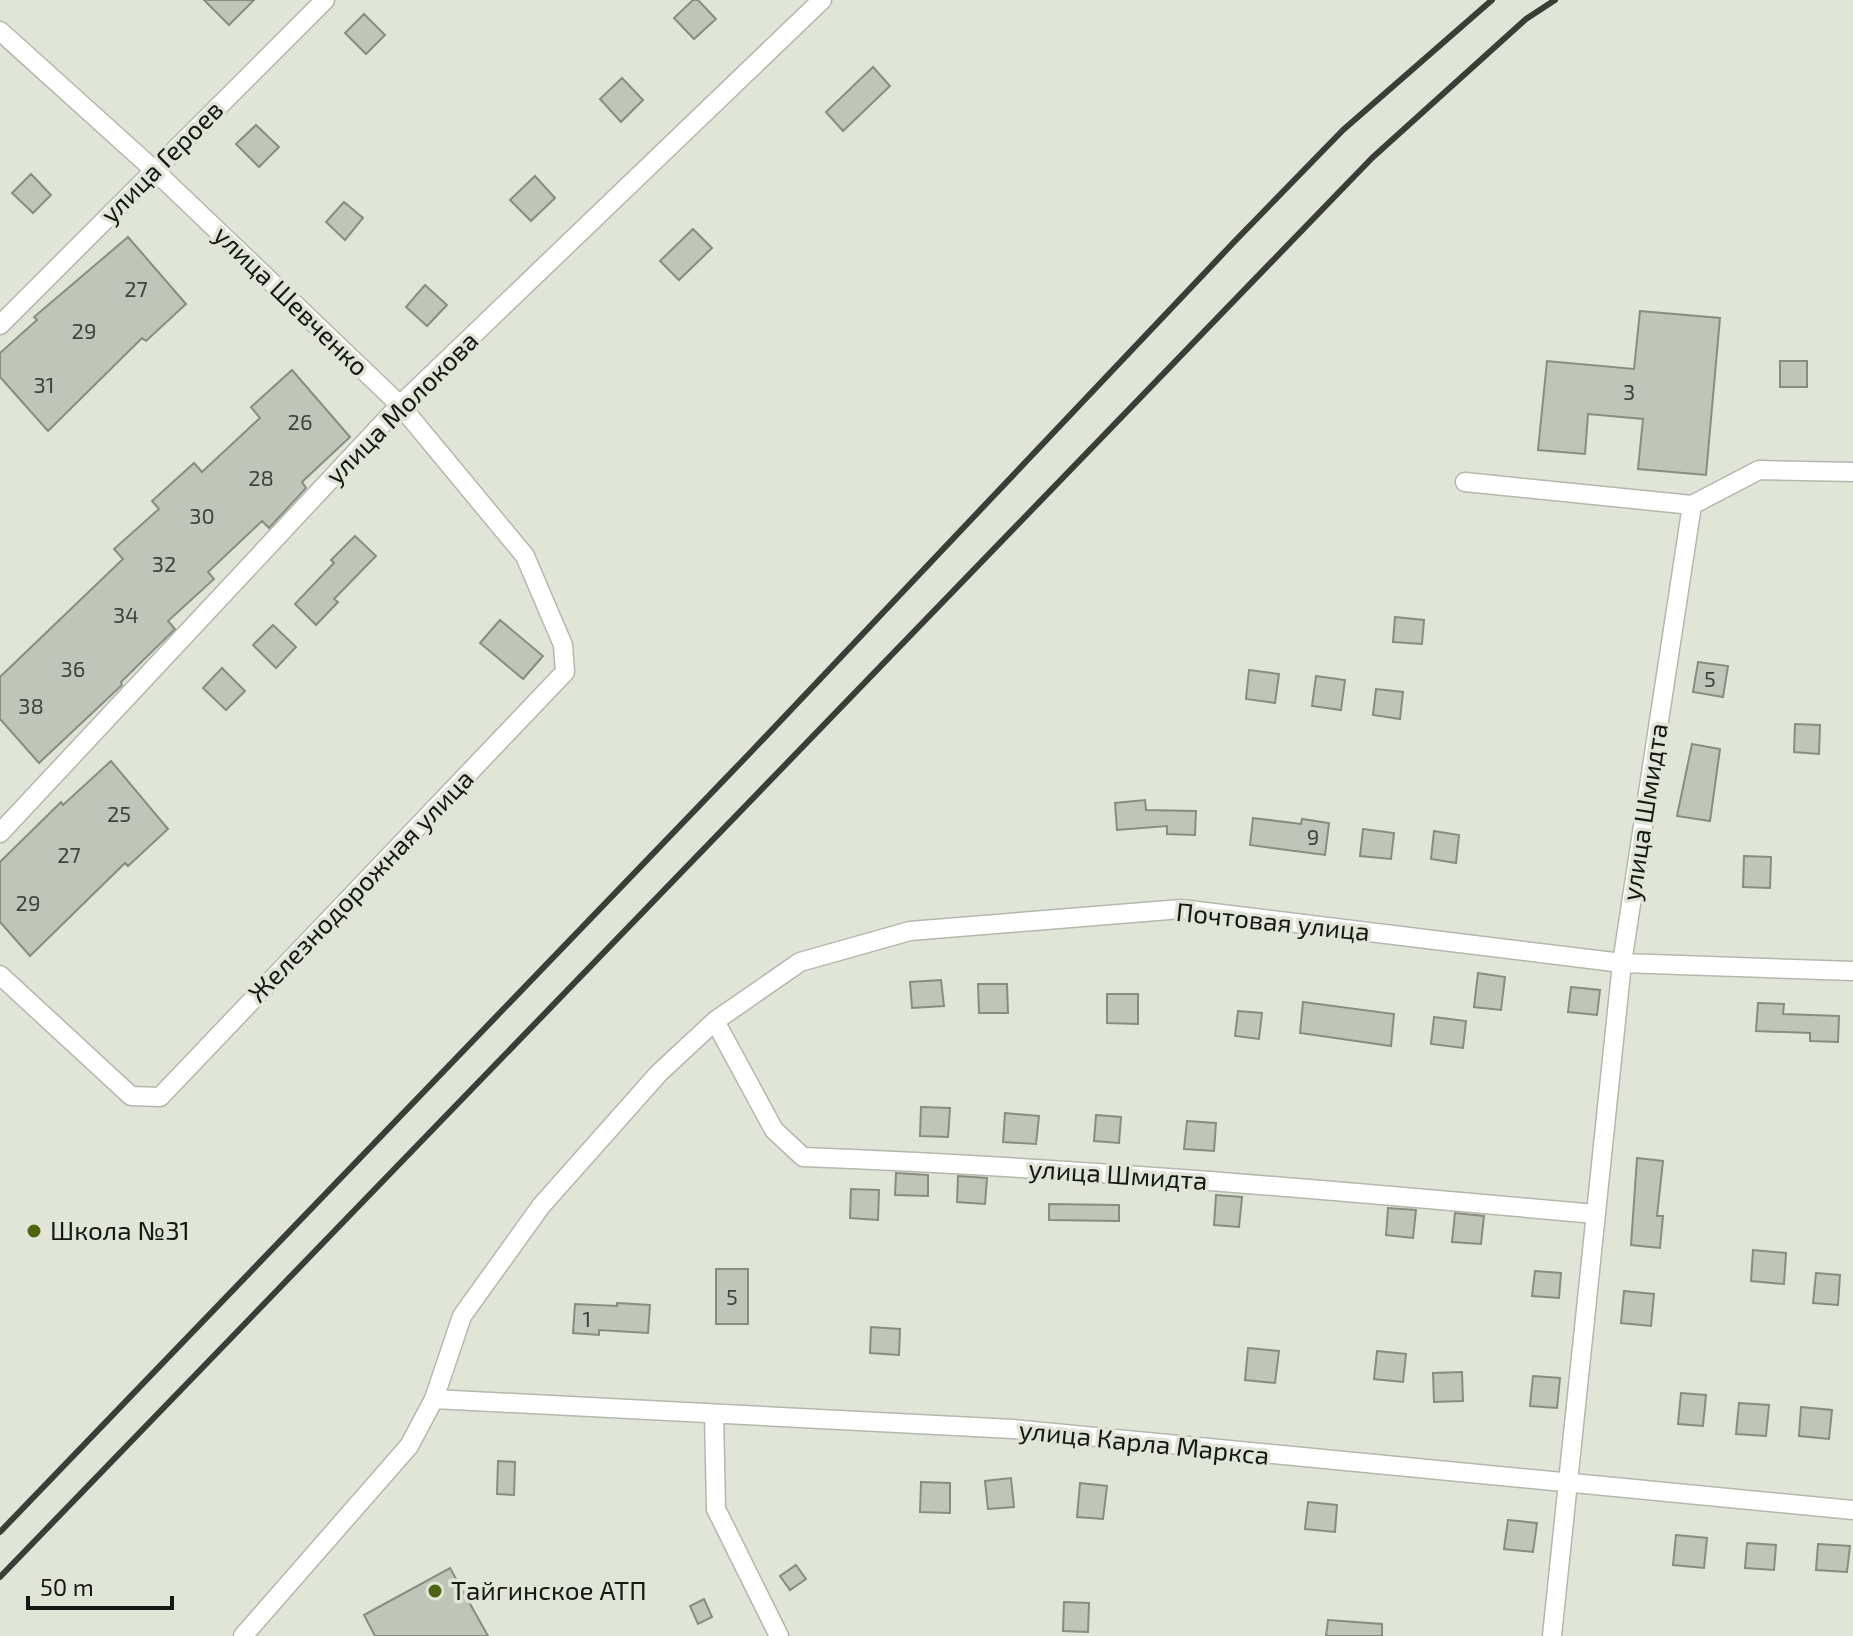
<svg xmlns="http://www.w3.org/2000/svg" width="1853" height="1636" font-family="'Exo 2',sans-serif">
<style>
.building{fill:#c0c5b9;stroke:#898d81;stroke-width:2}
.lines{fill:none;stroke-linecap:round;stroke-linejoin:round}
.street-casing{stroke:#b3b8ac;stroke-width:21}
.street{stroke:#fff;stroke-width:18}
.rail{stroke:#3b3e37;stroke-width:6}
.poi-dot{fill:#4d6411;stroke:#e0e5d8;stroke-width:3}
.labels{text-anchor:middle;stroke-width:7;stroke-linejoin:round;paint-order:stroke}
.number-label{font-size:22px;fill:#40433c}
.street-label{font-size:26px;fill:#161813;stroke:#e0e5d8}
.poi-label{font-size:26px;fill:#161813;stroke:#e0e5d8;text-anchor:start}
</style>
<rect width="100%" height="100%" fill="#e0e5d8"/>
<!-- building -->
<path class="building" d="M204 0H254L229 25Z
M693 0H698L716 19 694 39 674 18Z
M364 14 385 35 366 54 345 33Z
M873 67 890 86 843 131 826 112Z
M622 78 643 100 621 122 600 99Z
M256 125 279 147 259 167 236 144Z
M31 174 51 195 33 213 12 193Z
M535 176 555 198 531 221 510 200Z
M344 202 363 218 345 240 326 222Z
M693 229 712 248 679 280 660 261Z
M128 237 186 304 146 341 142 338 48 431 0 377V353L37 320 34 317Z
M425 285 447 305 427 326 406 307Z
M1640 311 1720 318 1706 475 1638 469 1643 419 1588 414 1585 454 1538 450 1547 361 1634 369Z
M1780 361H1807V387H1780Z
M292 370 350 437 302 482 306 488 269 528 262 521 208 572 214 579 168 621 175 629 121 682 122 685 39 763 0 719V677L123 559 114 549 159 509 152 501 194 463 202 472 260 418 251 407Z
M355 536 376 556 334 599 338 602 316 625 295 604 334 563 331 560Z
M1395 617 1424 620 1422 644 1393 642Z
M500 620 543 656 523 679 480 643Z
M273 625 296 647 276 668 253 645Z
M1698 662 1728 666 1723 697 1693 692Z
M222 668 245 691 226 710 203 688Z
M1249 670 1279 674 1275 703 1246 699Z
M1316 676 1345 680 1341 710 1312 706Z
M1376 689 1403 692 1400 719 1373 715Z
M1795 724 1820 725 1819 754 1794 752Z
M1692 744 1720 749 1710 821 1677 816Z
M111 761 168 829 128 866 125 863 30 956 0 922V862L61 802 63 805Z
M1145 800 1146 810 1196 811 1195 835 1167 834V826L1117 830 1115 803Z
M1253 818 1301 824 1302 819 1329 823 1325 855 1250 845Z
M1363 829 1394 833 1391 859 1360 856Z
M1434 831 1459 835 1456 863 1431 859Z
M1744 856 1771 857 1770 888 1743 887Z
M1478 973 1505 977 1501 1010 1474 1007Z
M941 980 944 1006 912 1008 910 982Z
M978 984H1007L1008 1013H979Z
M1571 987 1600 990 1597 1015 1568 1012Z
M1107 994H1138V1024L1107 1023Z
M1303 1002 1394 1014 1391 1046 1300 1033Z
M1758 1003 1784 1004 1783 1014 1839 1016 1838 1042 1810 1041V1033L1756 1031Z
M1238 1011 1262 1013 1259 1039 1235 1036Z
M1434 1017 1466 1021 1463 1048 1431 1044Z
M921 1107 950 1108 948 1137 920 1136Z
M1005 1113 1039 1116 1036 1144 1003 1142Z
M1096 1115 1121 1117 1119 1143 1094 1141Z
M1187 1121 1216 1123 1214 1151 1184 1149Z
M1637 1158 1663 1161 1657 1216H1663L1660 1248 1631 1245Z
M896 1173 928 1175V1196L895 1195Z
M958 1176 987 1178 985 1204 957 1202Z
M851 1189 879 1190 878 1220 850 1218Z
M1216 1195 1242 1197 1239 1227 1214 1225Z
M1049 1204 1119 1205V1221L1049 1220Z
M1388 1208 1416 1210 1413 1238 1386 1235Z
M1455 1213 1484 1216 1481 1244 1452 1242Z
M1753 1250 1786 1253 1784 1284 1751 1281Z
M716 1269H748V1324H716Z
M1535 1271 1561 1273 1559 1298 1532 1296Z
M1816 1273 1840 1275 1838 1305 1813 1303Z
M1624 1291 1654 1294 1651 1326 1621 1323Z
M617 1303 650 1305 648 1333 599 1330V1335L573 1333 575 1304 617 1306Z
M871 1327 900 1329 899 1355 870 1353Z
M1248 1348 1279 1351 1275 1383 1245 1380Z
M1377 1351 1406 1354 1403 1382 1374 1379Z
M1462 1372 1463 1401 1434 1402 1433 1373Z
M1533 1376 1560 1378 1557 1408 1530 1406Z
M1681 1393 1706 1395 1703 1426 1678 1424Z
M1739 1403 1769 1405 1766 1436 1736 1434Z
M1801 1407 1832 1410 1829 1439 1799 1436Z
M498 1461 515 1462 514 1495 497 1494Z
M1011 1478 1014 1507 988 1509 985 1481Z
M921 1482 950 1483V1513L920 1512Z
M1080 1483 1107 1486 1103 1519 1077 1517Z
M1308 1502 1337 1505 1335 1532 1305 1529Z
M1508 1520 1537 1523 1533 1552 1504 1549Z
M1676 1535 1707 1538 1704 1568 1673 1565Z
M1747 1543 1776 1545 1774 1570 1745 1568Z
M1818 1544 1850 1546 1847 1572 1816 1570Z
M796 1565 806 1579 790 1590 780 1576Z
M450 1568 488 1636H375L364 1615Z
M704 1599 712 1617 698 1624 690 1606Z
M1064 1602 1089 1603 1088 1632 1063 1631Z
M1328 1620 1382 1624V1636H1326Z"/>
<g class="lines">
<defs>
<path id="street" d="M0 31 154 170 400 405 525 556 563 645 565 672 160 1097 131 1096 0 975
M0 325 325 0
M1465 482 1692 505 1759 470 1853 472
M0 833 400 405 822 0
M715 1021 774 1130 803 1157C1068 1167 1331 1190 1595 1214
M434 1399 1013 1429 1853 1510
M714 1414 716 1509 779 1636
M243 1636 409 1446 434 1399 462 1316 541 1206 659 1073 715 1021 800 962 910 931 1181 909 1622 963 1853 971
M1552 1636 1622 963 1692 505"/>
</defs>
<!-- street casing -->
<use href="#street" class="street-casing"/>
<!-- street -->
<use href="#street" class="street"/>
<!-- rail -->
<path class="rail" d="M0 1532 749 754 1235 241 1343 130 1492 0
M0 1577 1372 158 1526 19 1555 0"/>
</g>
<!-- markers -->
<g class="poi-dot">
<circle cx="34" cy="1231" r="8"/>
<circle cx="435" cy="1591" r="8"/>
</g>
<g class="labels">
<!-- number labels -->
<g class="number-label">
<text x="136" y="297">27</text>
<text x="84" y="339">29</text>
<text x="44" y="393">31</text>
<text x="1629" y="400">3</text>
<text x="300" y="430">26</text>
<text x="261" y="486">28</text>
<text x="202" y="524">30</text>
<text x="164" y="572">32</text>
<text x="126" y="623">34</text>
<text x="73" y="677">36</text>
<text x="1710" y="687">5</text>
<text x="31" y="714">38</text>
<text x="119" y="822">25</text>
<text x="1313" y="845">9</text>
<text x="69" y="863">27</text>
<text x="28" y="911">29</text>
<text x="732" y="1305">5</text>
<text x="587" y="1327">1</text>
</g>
<!-- street labels -->
<g class="street-label">
<text transform="translate(162 162) rotate(-45)" y="9">улица Героев</text>
<text transform="translate(291 301) rotate(44)" y="9">улица Шевченко</text>
<text transform="translate(402 408) rotate(-45)" y="9">улица Молокова</text>
<text transform="translate(1645 812) rotate(-81)" y="9">улица Шмидта</text>
<text transform="translate(361 886) rotate(-46)" y="9">Железнодорожная улица</text>
<text transform="translate(1273 922) rotate(6)" y="9">Почтовая улица</text>
<text transform="translate(1118 1175) rotate(4)" y="9">улица Шмидта</text>
<text transform="translate(1144 1443) rotate(6)" y="9">улица Карла Маркса</text>
</g>
<!-- poi labels -->
<g class="poi-label">
<text x="50" y="1240">Школа №31</text>
<text x="451" y="1600">Тайгинское АТП</text>
</g>
</g>
<!-- scale -->
<path d="M28 1596v12h144v-12" fill="none" stroke="#161813" stroke-width="4"/>
<text x="40" y="1596" font-size="24" fill="#161813" stroke="#e0e5d8" stroke-width="6" paint-order="stroke">50 m</text>
</svg>
